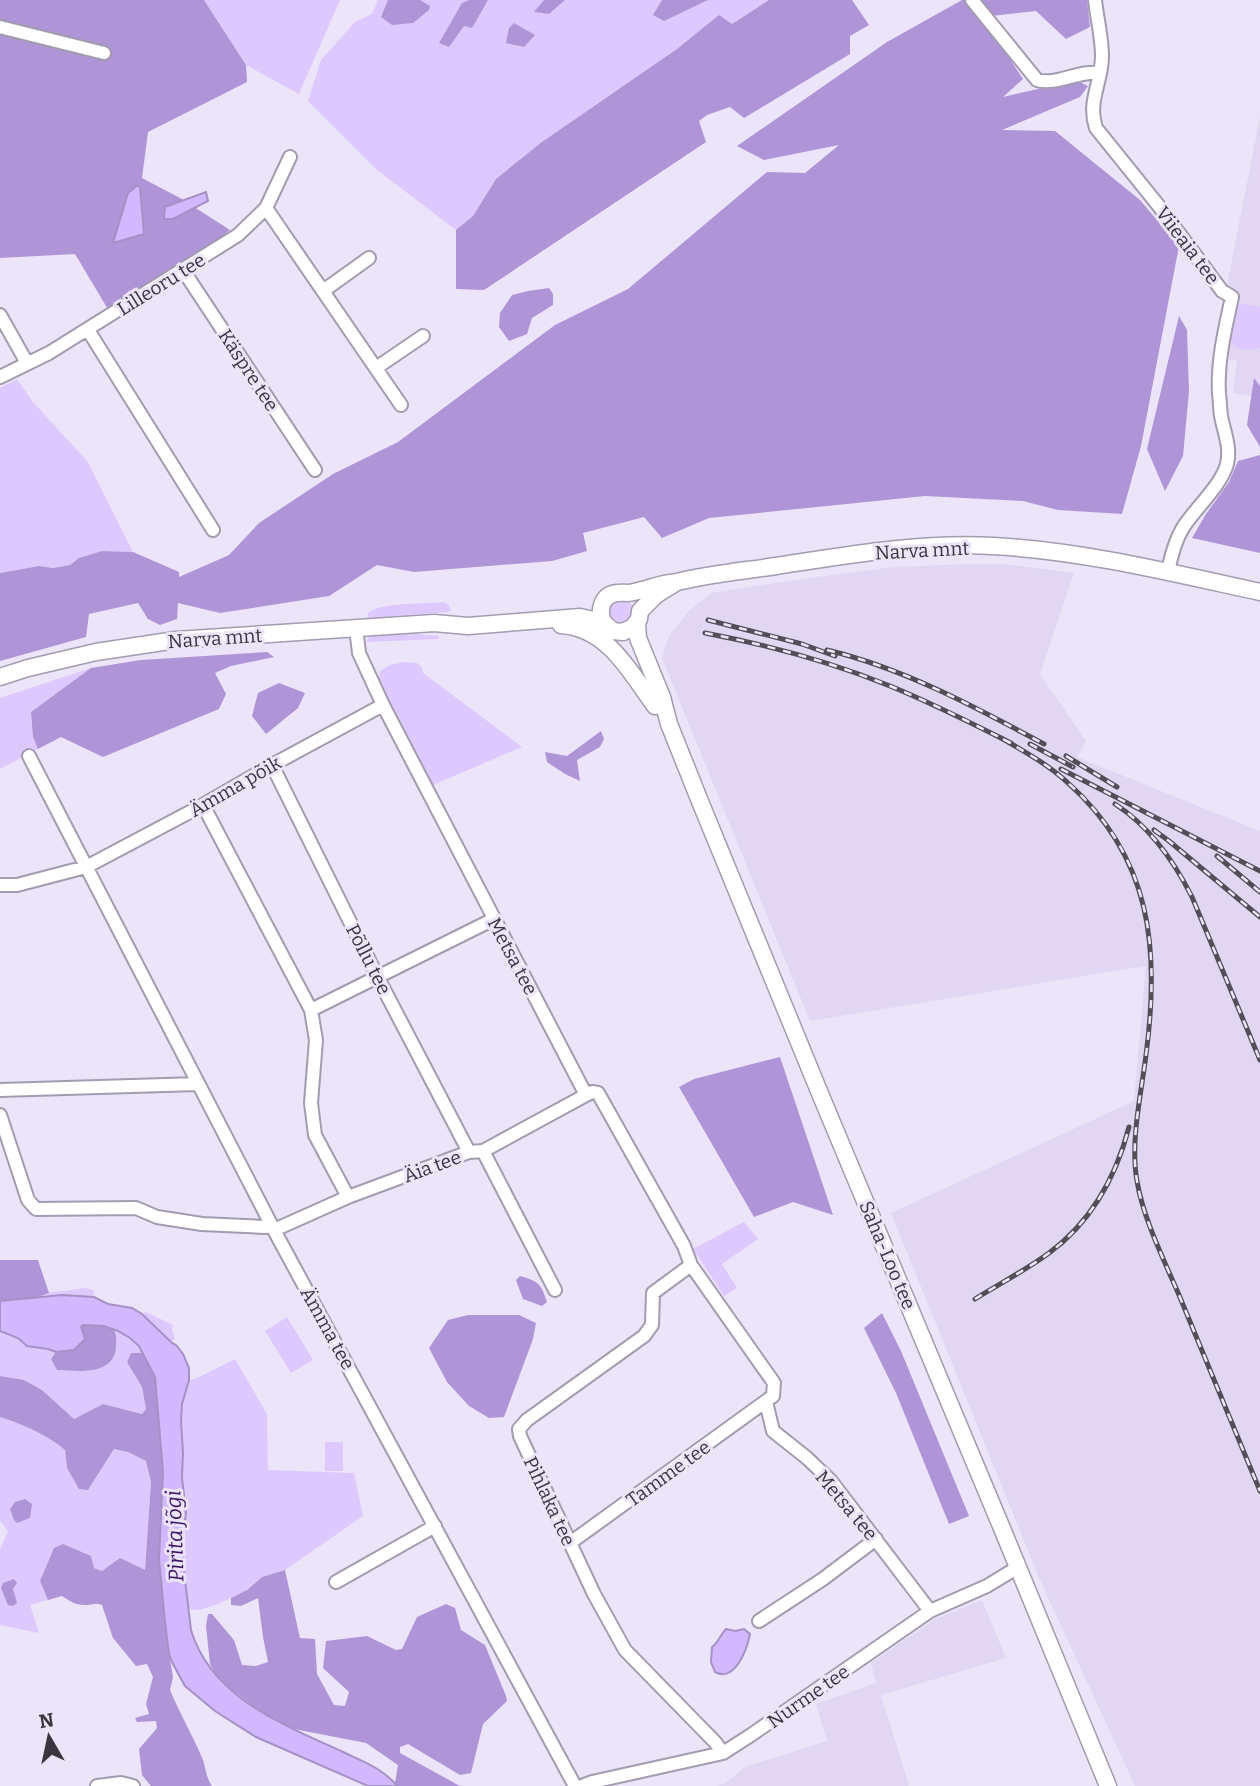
<svg xmlns="http://www.w3.org/2000/svg" width="1260" height="1786" font-family="Bitter,serif">
<style>
.built{fill:#e1d7f2}
.green{fill:#dec9fe}
.forest{fill:#b094d8}
.water{fill:#d4b8ff;stroke:#a591c5;stroke-width:2}
.lines{fill:none;stroke-linecap:round;stroke-linejoin:round}
.minor-casing{stroke:#a39baf;stroke-width:16}
.major-casing{stroke:#a39baf;stroke-width:19}
.minor{stroke:#fff;stroke-width:12}
.major{stroke:#fff;stroke-width:16}
.rail-casing{stroke:#524e58;stroke-width:5}
.rail{stroke:#ece4f9;stroke-width:2.5;stroke-dasharray:8;stroke-linecap:butt}
.labels{text-anchor:middle;stroke-width:6;stroke-linejoin:round;paint-order:stroke}
.street-label{font-size:19px;fill:#38353d;stroke:#ece4f9}
.water-label{font-size:21px;font-style:italic;fill:#3d1363;stroke:#ece4f9}
</style>
<rect width="100%" height="100%" fill="#ece4f9"/>
<!-- built -->
<path class="built" d="M1260 117V397L1233 393 1237 361 1213 356Z
M973 564H1004L1074 573 1040 674 1086 741 1077 757 1260 831V1786H1135L1040 1580 891 1213 1134 1101 1146 966 810 1021 662 658 669 636 689 611 711 593 794 580 894 567Z
M982 1600 1006 1658 881 1695 909 1786H717L724 1784 745 1767 827 1741 816 1704 876 1683 871 1663 935 1619Z"/>
<!-- green -->
<path class="green" d="M204 0H340L299 94 246 65Z
M378 0H769L732 24 719 16 677 49 496 179 473 216 456 230 377 170 308 101 321 60 355 22 372 14Z
M1242 304 1260 307V348C1251 351 1232 352 1230 338 1229 330 1233 317 1235 309L1236 305Z
M17 379 33 402 88 462 133 552 102 551 79 558 70 565 53 568 39 566 0 573V388Z
M625 599 632 605 634 615 625 625 612 624 606 609 611 601Z
M445 602 448 604 451 610 448 612 369 618 367 614C378 602 427 604 445 602Z
M415 634 439 636V639L366 642 370 635Z
M405 662 417 663 422 667 423 673 522 747 433 785 378 678 380 671 390 665Z
M91 668 31 712 33 737 38 749 0 769V698Z
M744 1222 758 1239 722 1264 737 1288 724 1296 693 1249Z
M85 1288 93 1290 94 1297 62 1295 45 1296 48 1293Z
M146 1312 173 1325 172 1329 175 1339 171 1342 142 1314Z
M287 1317 313 1360 291 1373 265 1331Z
M114 1330C126 1334 136 1342 143 1353H131L127 1362 142 1387 146 1409 142 1414 103 1404 74 1419 42 1390 24 1380 0 1376V1331L18 1338 27 1346 48 1349 56 1352 51 1359 57 1370 88 1371 106 1366 116 1334Z
M235 1359 267 1414 268 1470 354 1473 363 1516 285 1570 262 1577 247 1590 216 1605 199 1610 189 1609 183 1563V1539L186 1512 182 1478 183 1453 181 1421 182 1404 189 1380 195 1379Z
M0 1417C24 1425 46 1434 65 1450L67 1468 88 1490 114 1449 128 1452 146 1461 151 1482 145 1571 102 1572 94 1568 40 1581 48 1600 30 1605 39 1633 0 1625V1549L8 1531 0 1521Z
M325 1442H343V1471H325Z"/>
<!-- forest -->
<path class="forest" d="M0 0H204L246 65 247 82 148 132 142 178 180 198 230 230 180 269 109 311 75 254 0 258Z
M388 0H420L430 6 429 10 413 23 392 25 381 17Z
M469 0H488L472 28 464 26 449 47 439 43 462 3Z
M544 0H565L549 14 534 12Z
M662 0H708L664 21 653 15Z
M769 0H852L869 25 850 36V54L744 118 730 107 707 115 699 121 706 142 484 290 456 289V230L473 216 496 179 542 142 677 49 719 15 732 24Z
M962 0H1087L1090 27 1066 39 1036 11 982 17 1023 79 1003 97 1076 80 1088 86 1080 97 1002 130 1055 131 1140 200 1179 246 1141 446 1122 514 1058 510 1023 501 925 496 709 518 662 538 644 517 583 533 587 551 552 561 414 572 377 565 329 596 220 613 178 603 177 619 160 625 148 619 138 603 89 614 86 637 0 661V573L39 566 53 568 70 565 79 558 102 551 133 552 179 572V577L229 555 259 523 333 474 398 442 555 325 628 289 767 172 805 173 839 145 764 160 737 146 887 42Z
M514 23 535 35 524 47 506 43 509 28Z
M549 288 553 294V305L532 318 527 334 509 341 499 327 500 313 512 295 528 291Z
M1179 316 1187 330 1189 391 1183 456 1165 491 1147 449Z
M1254 378 1260 386V447L1247 425Z
M1260 455V553L1192 538 1206 514 1229 482 1238 461Z
M267 652 274 657 231 666 215 673 226 694 219 709 103 757 61 737 38 749 33 737 31 712 91 668 141 660Z
M279 683 305 693 298 708 266 734 252 716 258 693Z
M601 731 604 739 600 747 577 760 580 781 565 774 547 762 545 752 567 756Z
M780 1057 833 1215 793 1202 754 1217 679 1087 694 1079Z
M0 1260H38L49 1293C35 1300 16 1299 0 1301Z
M520 1276C540 1282 541 1284 547 1302L542 1306 523 1299 516 1280Z
M882 1313 901 1351 969 1516 949 1524 896 1393 864 1328Z
M468 1315H519L536 1323 533 1339 504 1417 489 1418 469 1406 447 1382 429 1348 448 1320Z
M83 1325 104 1326 114 1330C117 1336 116 1339 116 1346 115 1376 78 1371 57 1370L51 1359 56 1352 66 1351 83 1333 81 1327Z
M131 1353H143L155 1377 159 1409 163 1472 159 1559 167 1640 173 1677 170 1690C180 1714 193 1736 203 1760 206 1769 206 1778 212 1786H151L142 1775 139 1749 157 1728 156 1721 137 1722 135 1718 149 1714 146 1704 153 1677 147 1664 136 1666 113 1638 102 1605C95 1602 92 1605 84 1605 75 1605 70 1601 62 1596L48 1600 40 1581 54 1548 63 1544 91 1556 94 1568 102 1571 120 1558 145 1570 151 1482 146 1461 128 1452 114 1449 88 1490 79 1489 67 1468 65 1450C46 1434 24 1425 0 1417V1376L24 1380 42 1390 74 1419 103 1404 142 1414 146 1409 142 1387 127 1362Z
M25 1499 32 1504 30 1518 17 1523 14 1520 10 1509 15 1502Z
M285 1570 300 1638 315 1639 317 1674 334 1705 345 1706 349 1692 323 1668 326 1641 367 1636 396 1650 402 1649 417 1617 446 1604 455 1608 461 1630 485 1645 506 1696 507 1701 483 1724 471 1773 460 1775 408 1744 400 1747V1753L460 1786H397L395 1783 398 1765 366 1743 294 1729 271 1719 232 1690 217 1677 210 1664 206 1626 208 1614H212L234 1640 242 1665 256 1666 268 1662 263 1637 258 1598 241 1606 231 1605V1598L247 1590 262 1577Z
M14 1579 17 1583 13 1589 17 1603 13 1606 8 1605 1 1588 3 1583Z"/>
<!-- water -->
<path class="water" d="M138 185 140 187 144 234 113 243 128 193Z
M206 192 208 201 173 219H164L165 207Z
M62 1295 94 1297 108 1304 132 1308 142 1314 172 1343 176 1345 183 1354 189 1368V1380L182 1404 181 1421 183 1453 182 1478 186 1512 183 1539V1563L191 1630C211 1698 285 1725 343 1752 362 1761 384 1769 397 1786H368L256 1737 215 1711 185 1686 173 1664 169 1654 165 1622 159 1559 163 1472 155 1377 139 1346 130 1338 118 1331 104 1326 83 1325 81 1327 85 1339 74 1350 56 1352 48 1349 27 1346 18 1338 0 1331V1301Z
M726 1629 735 1631 744 1629 750 1634C747 1649 735 1683 715 1672L711 1662 712 1647C719 1642 720 1635 726 1629Z"/>
<g class="lines">
<defs>
<path id="minor" d="M972 0 1037 80C1055 86 1079 70 1100 73
M1095 0C1097 18 1102 38 1102 56 1102 83 1087 101 1096 128L1158 205 1222 291 1232 297C1225 329 1217 362 1219 394 1220 401 1220 409 1221 416 1224 432 1231 447 1227 464 1222 484 1196 508 1184 526 1175 540 1171 556 1168 572
M0 27 104 53
M266 208 401 405
M183 270 315 470
M323 291 369 258
M0 315 27 363
M88 330 213 530
M376 368 423 336
M0 377 49 353 238 235 266 208 290 157
M356 628 359 653 383 705 586 1095 592 1092 598 1093 684 1246 691 1265 653 1293 652 1325 644 1336 527 1420 519 1429 520 1436 594 1594 625 1650 715 1742 723 1753
M29 756 274 1230 575 1786
M272 765 377 976 469 1152
M203 805 311 1010 316 1040 311 1103 315 1135 348 1197
M0 885H17L86 867 203 805 272 765 383 705
M311 1010 494 919
M0 1090 198 1084
M0 1115 28 1200 36 1209 136 1208 157 1217 202 1224 265 1227 272 1226
M483 1151 555 1290
M274 1230 348 1197 469 1152 483 1151 586 1095
M766 1402 773 1431 807 1458 831 1481 930 1611
M570 1543 773 1396 774 1383 691 1265
M336 1582 435 1526
M759 1621 823 1579 876 1539
M97 1786 121 1783 133 1786
M582 1786 592 1782 723 1753 751 1735 930 1611 987 1586 1018 1567"/>
<path id="major" d="M603 622C598 609 602 595 617 593 623 592 628 594 634 592 649 589 661 583 677 582 709 574 743 571 776 566 848 555 921 542 993 546 1084 551 1172 573 1260 592
M637 623 638 638 662 697 669 724 699 799 821 1096 1001 1526 1108 1786
M561 625C608 628 630 672 655 706
M0 677 28 668 96 652 176 640 434 623 468 626 580 617 603 622 613 631 623 632 633 627 639 619 640 611 656 595 677 582"/>
</defs>
<!-- minor casing -->
<use href="#minor" class="minor-casing"/>
<!-- major casing -->
<use href="#major" class="major-casing"/>
<!-- minor -->
<use href="#minor" class="minor"/>
<!-- major -->
<use href="#major" class="major"/>
<defs>
<path id="rail" d="M708 620 802 644 835 656
M705 633C768 645 831 662 890 686 932 703 971 723 1011 743
M827 650C903 668 975 707 1044 744
M1003 739C1025 752 1049 765 1068 783 1152 858 1160 949 1146 1055 1141 1095 1130 1142 1137 1181 1143 1218 1164 1260 1179 1295 1206 1360 1233 1426 1260 1491
M1030 744 1073 767
M1066 756 1117 787
M1061 769 1260 871
M1115 804C1149 826 1174 861 1192 897L1260 1060
M1154 830 1169 841 1260 917
M1217 856 1260 892
M975 1299C999 1284 1026 1270 1049 1253 1091 1222 1116 1177 1129 1127"/>
</defs>
<!-- rail casing -->
<use href="#rail" class="rail-casing"/>
<!-- rail -->
<use href="#rail" class="rail"/>
</g>
<g class="labels">
<!-- street labels -->
<g class="street-label">
<text transform="translate(1188 245) rotate(53)" y="7">Viieaia tee</text>
<text transform="translate(161 284) rotate(-32)" y="7">Lilleoru tee</text>
<text transform="translate(249 370) rotate(57)" y="7">Käspre tee</text>
<text transform="translate(922 550) rotate(-3)" y="7">Narva mnt</text>
<text transform="translate(215 638) rotate(-4)" y="7">Narva mnt</text>
<text transform="translate(235 786) rotate(-30)" y="7">Ämma põik</text>
<text transform="translate(513 956) rotate(62)" y="7">Metsa tee</text>
<text transform="translate(369 959) rotate(63)" y="7">Põllu tee</text>
<text transform="translate(432 1166) rotate(-20)" y="7">Äia tee</text>
<text transform="translate(888 1255) rotate(67)" y="7">Saha-Loo tee</text>
<text transform="translate(328 1328) rotate(61)" y="7">Ämma tee</text>
<text transform="translate(668 1473) rotate(-36)" y="7">Tamme tee</text>
<text transform="translate(550 1501) rotate(65)" y="7">Pihlaka tee</text>
<text transform="translate(847 1505) rotate(50)" y="7">Metsa tee</text>
<text transform="translate(808 1696) rotate(-35)" y="7">Nurme tee</text>
</g>
<!-- water labels -->
<g class="water-label">
<text transform="translate(175 1536) rotate(-92)" y="7">Pirita jõgi</text>
</g>
</g>
<!-- north arrow -->
<g transform="translate(49 1737) rotate(351)" stroke="#ece4f9" stroke-width="5" paint-order="stroke">
<path d="M0-5L12 26L0 18L-12 26Z" fill="#38353d"/>
<text y="-10" font-size="19" font-weight="bold" text-anchor="middle" fill="#38353d">N</text>
</g>
</svg>
